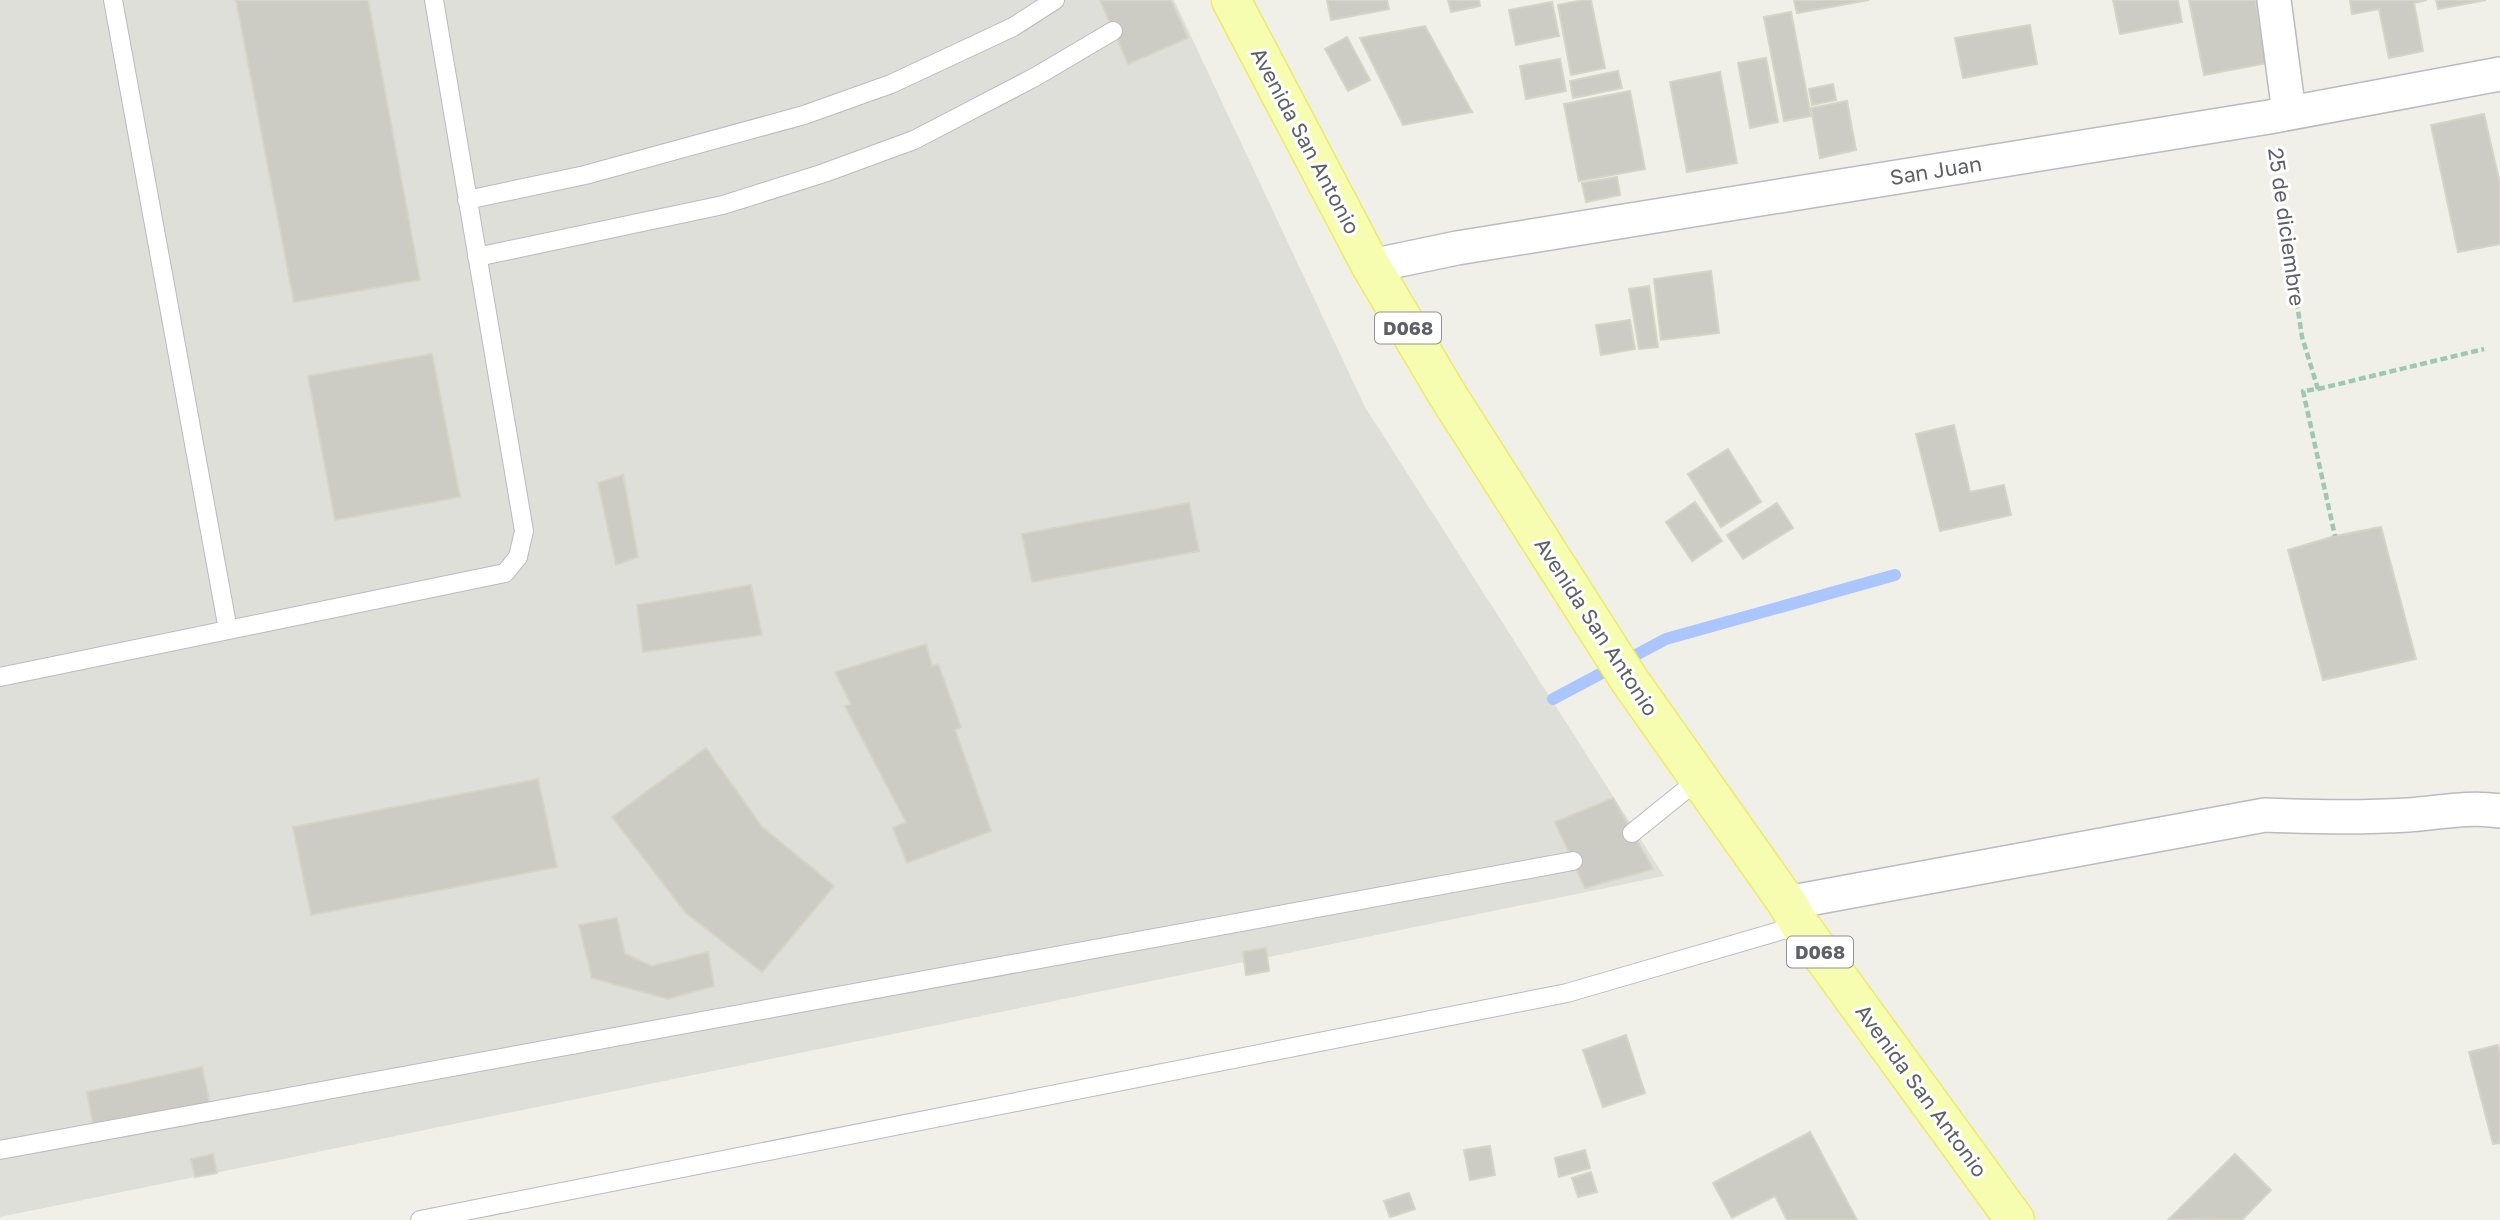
<svg xmlns="http://www.w3.org/2000/svg" width="2500" height="1220" font-family="'Golos Text',sans-serif">
<style>
.industrial{fill:#dfdfda}
.lines{fill:none;stroke-linecap:round;stroke-linejoin:round}
.stream{stroke:#abc5fd;stroke-width:12}
.building{fill:#cccbc4;stroke:#d5d4c6;stroke-width:2}
.lane-casing{stroke:#babac0;stroke-width:20}
.street-casing{stroke:#babac0;stroke-width:36}
.primary-casing{stroke:#efea62;stroke-width:41}
.path{stroke:#9ec8b4;stroke-width:4.5;stroke-dasharray:7 3.5;stroke-linecap:butt}
.lane{stroke:#fff;stroke-width:18}
.street{stroke:#fff;stroke-width:33}
.primary{stroke:#f7fdb0;stroke-width:38}
.labels{text-anchor:middle;stroke-width:6;stroke-linejoin:round;paint-order:stroke}
.shield{fill:#fff;stroke:#8f9095;stroke-width:2}
.shield-label{font-size:19px;font-weight:bold;fill:#5f6067}
.street-label{font-size:21px;fill:#5f6067;stroke:#fff}
</style>
<rect width="100%" height="100%" fill="#f0f0e8"/>
<!-- industrial -->
<path class="industrial" d="M0 0H1174L1365 407 1664 876 0 1217Z"/>
<g class="lines">
<!-- stream -->
<path class="stream" d="M1553 699 1666 639 1895 575"/>
</g>
<!-- building -->
<path class="building" d="M236 0H368L420 280 294 302Z
M1100 0H1171L1188 38 1128 64Z
M1327 0H1387L1389 9 1331 20Z
M1448 0H1479L1480 6 1451 12Z
M1583 0H1591L1605 68 1571 75 1558 5Z
M1794 0H1869L1797 13Z
M2113 0H2178L2182 22 2120 34Z
M2189 0H2255L2267 63 2204 75Z
M2350 0H2427L2414 3 2423 51 2389 58 2379 9 2352 14Z
M2436 0H2486L2438 9Z
M1552 2 1559 36 1516 45 1509 10Z
M1791 12 1811 116 1784 121 1764 17Z
M2030 25 2037 64 1963 78 1955 38Z
M1425 26 1472 112 1403 125 1360 38Z
M1347 37 1370 80 1348 91 1325 49Z
M1766 58 1778 122 1750 128 1738 63Z
M1560 59 1566 91 1526 99 1520 66Z
M1618 71 1622 88 1573 98 1570 81Z
M1720 72 1737 163 1687 172 1670 82Z
M1833 84 1836 100 1812 105 1809 89Z
M1630 91 1645 169 1579 181 1564 104Z
M1847 101 1856 150 1820 158 1811 108Z
M2484 114 2500 184V244L2458 252 2431 125Z
M1617 177 1620 195 1586 202 1582 183Z
M1711 271 1719 333 1661 340 1654 279Z
M1649 286 1658 347 1639 349 1629 289Z
M1630 320 1635 349 1601 355 1596 325Z
M432 354 460 497 335 520 308 376Z
M1954 425 1970 492 2004 485 2011 515 1940 531 1916 434Z
M1728 449 1761 502 1721 527 1688 474Z
M623 475 638 557 616 565 598 483Z
M1695 502 1722 541 1692 561 1666 522Z
M1189 503 1199 551 1032 582 1022 534Z
M1777 503 1793 528 1743 559 1727 535Z
M2381 527 2416 659 2323 680 2288 550 2335 536Z
M751 585 762 635 643 652 637 605Z
M926 644 932 666 938 664 961 727 955 730 991 831 907 863 893 828 906 822 845 706 851 704 835 672Z
M706 748 762 827 834 886 762 972 686 913 612 817Z
M538 779 557 867 311 915 293 827Z
M1613 798 1653 869 1585 888 1555 822Z
M617 918 625 954 652 966 708 952 714 986 668 999 592 978 579 925Z
M1266 948 1269 971 1246 975 1243 952Z
M1626 1035 1645 1093 1603 1107 1583 1050Z
M2498 1045 2500 1054V1143L2493 1144 2469 1052Z
M202 1067 210 1104 94 1129 87 1092Z
M1810 1132 1857 1220H1787L1775 1196 1732 1218 1713 1183Z
M1490 1146 1495 1175 1470 1180 1464 1150Z
M1585 1150 1590 1168 1559 1177 1555 1158Z
M213 1154 217 1173 195 1177 191 1159Z
M2235 1154 2271 1190 2242 1220 2169 1219Z
M1591 1172 1597 1192 1578 1197 1572 1178Z
M1409 1193 1415 1209 1390 1217 1384 1201Z"/>
<g class="lines">
<defs>
<path id="lane" d="M113 0 228 630
M467 200 585 175 804 115 891 84 1013 27 1055 0
M477 257 723 205 824 173 914 140 1035 77 1113 31
M0 677 505 573 518 557 524 531 434 0
M1632 833 1699 779
M0 1150 1573 861
M420 1220 1567 993 1800 925"/>
<path id="street" d="M2274 0 2289 113
M1371 266 1457 248 2269 117 2500 74
M1787 903 2265 815C2313 817 2360 818 2408 815 2438 813 2469 806 2500 811"/>
<path id="primary" d="M1231 0 1371 266 1447 394 1630 681 1787 903 1800 925 2015 1220"/>
</defs>
<!-- lane casing -->
<use href="#lane" class="lane-casing"/>
<!-- street casing -->
<use href="#street" class="street-casing"/>
<!-- primary casing -->
<use href="#primary" class="primary-casing"/>
<!-- path -->
<path class="path" d="M2275 156 2302 337 2318 389 2303 391 2335 536
M2318 389 2484 349"/>
<!-- lane -->
<use href="#lane" class="lane"/>
<!-- street -->
<use href="#street" class="street"/>
<!-- primary -->
<use href="#primary" class="primary"/>
</g>
<g class="labels">
<!-- shield labels -->
<g class="shield">
<rect x="1375" y="312.5" width="66" height="31" rx="5"/>
<rect x="1787" y="936.5" width="66" height="31" rx="5"/>
</g>
<g class="shield-label">
<text x="1408" y="335">D068</text>
<text x="1820" y="959">D068</text>
</g>
<!-- street labels -->
<g class="street-label">
<text transform="translate(1305 141) rotate(62)" y="7">Avenida San Antonio</text>
<text transform="translate(1936 171) rotate(-9)" y="7">San Juan</text>
<text transform="translate(2286 227) rotate(82)" y="7">25 de diciembre</text>
<text transform="translate(1596 627) rotate(57)" y="7">Avenida San Antonio</text>
<text transform="translate(1921 1091) rotate(54)" y="7">Avenida San Antonio</text>
</g>
</g>
</svg>
